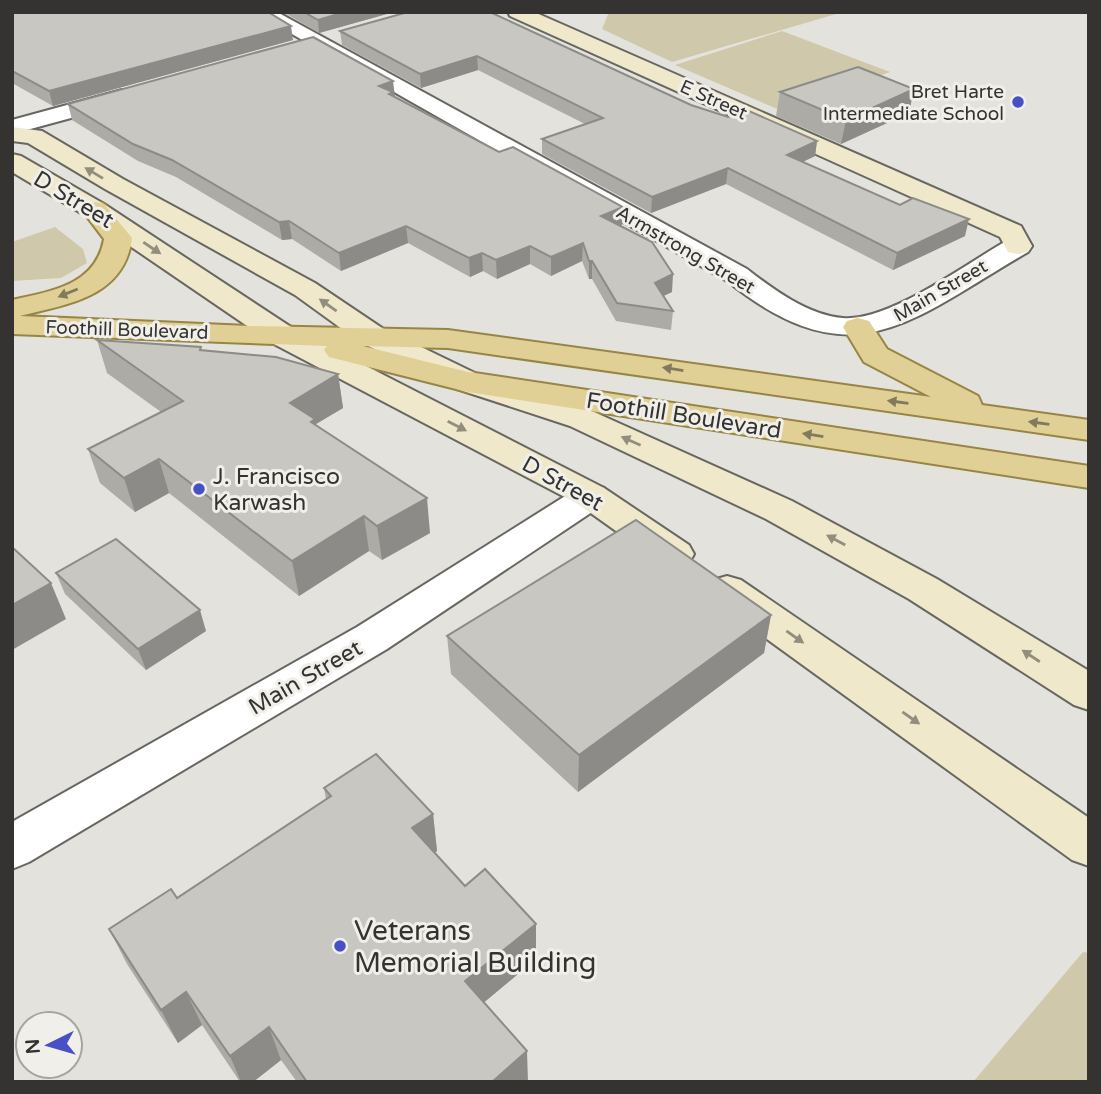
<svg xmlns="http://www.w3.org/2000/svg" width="1101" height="1094" font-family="'Varela Round',sans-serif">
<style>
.green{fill:#d0c8ab}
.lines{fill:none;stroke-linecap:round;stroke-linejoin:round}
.street-casing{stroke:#686661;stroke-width:4}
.secondary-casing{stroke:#686661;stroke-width:4}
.primary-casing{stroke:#968544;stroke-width:4}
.street{fill:#fff;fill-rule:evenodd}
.secondary{fill:#efe8ca;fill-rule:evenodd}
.primary{fill:#e0d095;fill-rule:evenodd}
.wall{fill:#adaba6}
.shaded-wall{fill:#8d8b87}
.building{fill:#c9c7c1;stroke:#8d8b87;stroke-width:2}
.oneway{fill:#928e7e}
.oneway2{fill:#817a5e}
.poi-dot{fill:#4750c5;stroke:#f1efe9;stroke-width:2.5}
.labels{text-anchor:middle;stroke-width:6;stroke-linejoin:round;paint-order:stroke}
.far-poi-label{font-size:19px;fill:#343331;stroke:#f1efe9;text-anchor:end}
.far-street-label{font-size:19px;fill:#343331;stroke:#f1efe9}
.street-label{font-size:23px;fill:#343331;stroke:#f1efe9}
.poi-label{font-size:23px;fill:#343331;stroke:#f1efe9;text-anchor:start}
.near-poi-label{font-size:28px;fill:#343331;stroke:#f1efe9;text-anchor:start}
</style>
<rect width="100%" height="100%" fill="#e4e2dc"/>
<!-- green -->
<path class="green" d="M609 12H843L672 62 602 29Z
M782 31 890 72 782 111 675 65Z
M55 227 83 249 87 263 61 278 12 281V242Z
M1083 952 1089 953V1082H973Z"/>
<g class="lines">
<defs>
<path id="street" d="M253 12H277L747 269C774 290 808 315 843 318 889 322 967 263 1008 240L1018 238 1028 240 1032 246 1028 252C909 321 854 382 727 281Z
M122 90 130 92 133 97 130 102 12 134V120Z
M591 484 604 488 609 496 604 504 387 649 29 862 12 869V822L357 627 578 488Z"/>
<path id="secondary" d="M508 12H534L1021 226 1032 246 1028 252 1018 254 1008 252 1000 237 510 16Z
M12 127 42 131 123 179 315 283 382 328 479 375 594 412 792 501 937 579 1089 671V710L1074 705 909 599 766 519 570 426 457 389 360 342 295 295 105 189 28 143 12 141Z
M12 154 21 156 104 204 294 329 604 488 689 545 694 554 689 563 675 567 661 563 578 504 272 343 86 216 12 172Z
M727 576 741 580 1089 818V866L1072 860 713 600 707 590 713 580Z"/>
<path id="primary" d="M95 202 104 204 132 238C124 297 69 304 20 316L249 326 448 330 931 397 864 362 843 327 847 321 858 318 869 321 887 349 978 396 982 405 1089 420V440L448 348 363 346 468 372 1089 466V488L468 392 329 357 324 350 327 346 12 334V300C52 291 96 285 104 239L82 210 86 204Z"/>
</defs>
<!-- street casing -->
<use href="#street" class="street-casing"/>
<!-- secondary casing -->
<use href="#secondary" class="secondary-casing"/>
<!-- primary casing -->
<use href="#primary" class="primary-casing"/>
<!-- street -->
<use href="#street" class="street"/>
<!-- secondary -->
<use href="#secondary" class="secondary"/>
<!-- primary -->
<use href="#primary" class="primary"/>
</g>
<!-- wall -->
<path class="wall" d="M12 12 293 40 53 106 12 83Z
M283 12H394L319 33Z
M408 12 728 117 817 141 815 156 803 162 965 236 893 270 726 184 651 213 542 154V139L585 124 478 70 421 88 342 45 340 31Z
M780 92 909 113 841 144 776 116Z
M395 97 622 225H620L672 292 663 296 673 311 671 330 616 321 592 279H589L582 261 551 276 530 264 497 279 483 271 470 277 408 243 341 271 292 239 282 240 176 177 138 161 72 120 68 104Z
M97 340 202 350 338 374 343 408 316 424V425L430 533 382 560 369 551 299 596 169 493 135 512 100 483 88 449 161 412 107 373Z
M56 573 206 631 146 670 65 594Z
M771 615 764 653 578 792 451 674 447 636Z
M324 788 433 814 437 851 434 853 465 886 536 924V959L484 1002 528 1082H297L281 1060 253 1082H240L202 1025 178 1043 127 964 109 929 177 898 326 799Z"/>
<!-- shaded-wall -->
<path class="shaded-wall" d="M345 12H394L319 33 318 20Z
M291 26 293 40 53 106 49 91Z
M477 56 478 70 421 88 420 74Z
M393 81 395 97 379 86Z
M914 89 909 113 841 144 846 120Z
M817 141 815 156 785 170 787 155Z
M728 168 726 184 651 213 652 197Z
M623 207 622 225 600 233 601 216Z
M969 219 965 236 893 270 897 253Z
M289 221 292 239 282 240 279 222Z
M406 226 408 243 341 271 339 253Z
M583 243 582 261 551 276V257Z
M530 246V264L497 279 496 260Z
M482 253 483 271 470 277 469 258Z
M589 261H592V279H589Z
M673 274 672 292 653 301 655 283Z
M338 374 343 408 316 424 321 453 290 403Z
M159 459 169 493 135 512 124 478Z
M427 498 430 533 382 560 377 526Z
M364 516 369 551 299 596 292 561Z
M51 583 66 619 12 650V605Z
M200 610 206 631 146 670 138 649Z
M771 615 764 653 578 792 579 755Z
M433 814 437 851 417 865 412 828Z
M536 924V959L469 1015 465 981Z
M186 992 202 1025 178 1043 161 1010Z
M269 1027 281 1060 253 1082H241L230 1056Z
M527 1051 528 1082H492Z"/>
<!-- building -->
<path class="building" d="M12 12H268L291 26 49 91 12 71Z
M304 12H345L318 20Z
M408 12H490L691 105 728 117 749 111 817 141 787 155 900 205 913 198 969 219 897 253 728 168 652 197 542 139 603 118 477 56 420 74 340 31Z
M313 37 393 81 379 86 393 92 389 94 499 152 513 147 623 207 601 216 652 242 673 274 655 283 673 311 617 303 592 261H589L583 243 551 257 530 246 496 260 482 253 469 258 406 226 339 253 289 221 279 222 172 160 133 144 68 104Z
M858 67 914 89 846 120 780 92Z
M97 340 201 347 200 350 276 357 338 374 290 403 315 419 311 422 427 498 377 526 364 516 292 561 159 459 124 478 88 449 183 401Z
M636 520 771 615 579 755 447 636Z
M116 539 200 610 138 649 56 573Z
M12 547 51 583 12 605Z
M376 754 433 814 412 828 465 886 485 869 536 924 465 981 527 1051 492 1082H307L269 1027 230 1056 186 992 161 1010 109 929 171 889 177 898 331 796 324 788Z"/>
<!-- one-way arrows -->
<defs><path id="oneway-solid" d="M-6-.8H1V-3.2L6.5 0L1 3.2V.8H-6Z" transform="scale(1.75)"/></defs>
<g class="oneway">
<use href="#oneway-solid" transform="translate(94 173) rotate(-149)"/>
<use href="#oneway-solid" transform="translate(152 248) rotate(34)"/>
<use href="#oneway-solid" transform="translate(328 305) rotate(-145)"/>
<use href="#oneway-solid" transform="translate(457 426) rotate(27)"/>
<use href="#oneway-solid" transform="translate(631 441) rotate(-156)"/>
<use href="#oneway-solid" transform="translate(836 540) rotate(-152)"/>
<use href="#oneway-solid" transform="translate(795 637) rotate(35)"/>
<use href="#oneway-solid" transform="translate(1031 656) rotate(-147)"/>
<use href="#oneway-solid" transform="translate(911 718) rotate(35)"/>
</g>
<g class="oneway2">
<use href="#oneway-solid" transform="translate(68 293) rotate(158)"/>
<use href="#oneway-solid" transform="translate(673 369) rotate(-171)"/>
<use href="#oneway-solid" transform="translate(898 402) rotate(-172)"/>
<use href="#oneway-solid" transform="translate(1039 423) rotate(-172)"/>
<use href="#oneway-solid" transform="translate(813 435) rotate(-171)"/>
</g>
<!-- markers -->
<g class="poi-dot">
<circle cx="1018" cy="102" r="7"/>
<circle cx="199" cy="489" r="7"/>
<circle cx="340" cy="946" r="7"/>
</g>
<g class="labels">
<!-- far-poi labels -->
<g class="far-poi-label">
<text x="1004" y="98">Bret Harte<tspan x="1004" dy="22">Intermediate School</tspan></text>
</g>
<!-- far-street labels -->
<g class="far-street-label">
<text transform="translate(714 99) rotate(24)" y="7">E Street</text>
<text transform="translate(686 249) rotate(30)" y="7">Armstrong Street</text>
<text transform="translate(940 290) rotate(-30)" y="7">Main Street</text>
<text transform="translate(127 329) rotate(2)" y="7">Foothill Boulevard</text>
</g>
<!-- street labels -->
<g class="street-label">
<text transform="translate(74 199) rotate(31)" y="8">D Street</text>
<text transform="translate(684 415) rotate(9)" y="8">Foothill Boulevard</text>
<text transform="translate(563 483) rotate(29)" y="8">D Street</text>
<text transform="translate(305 677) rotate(-30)" y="8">Main Street</text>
</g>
<!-- poi labels -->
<g class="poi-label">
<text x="213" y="484">J. Francisco<tspan x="213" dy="26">Karwash</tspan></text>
</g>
<!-- near-poi labels -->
<g class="near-poi-label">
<text x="354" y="940">Veterans<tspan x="354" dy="32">Memorial Building</tspan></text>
</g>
</g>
<!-- border -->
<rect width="1101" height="1094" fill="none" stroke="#343331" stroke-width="28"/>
<!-- north arrow -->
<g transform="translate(49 1045) rotate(265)"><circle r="33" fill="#f1efe9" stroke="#a5a49f" stroke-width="2"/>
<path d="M0-5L12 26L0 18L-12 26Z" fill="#4750c5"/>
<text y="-10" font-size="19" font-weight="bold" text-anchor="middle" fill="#343331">N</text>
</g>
</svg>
